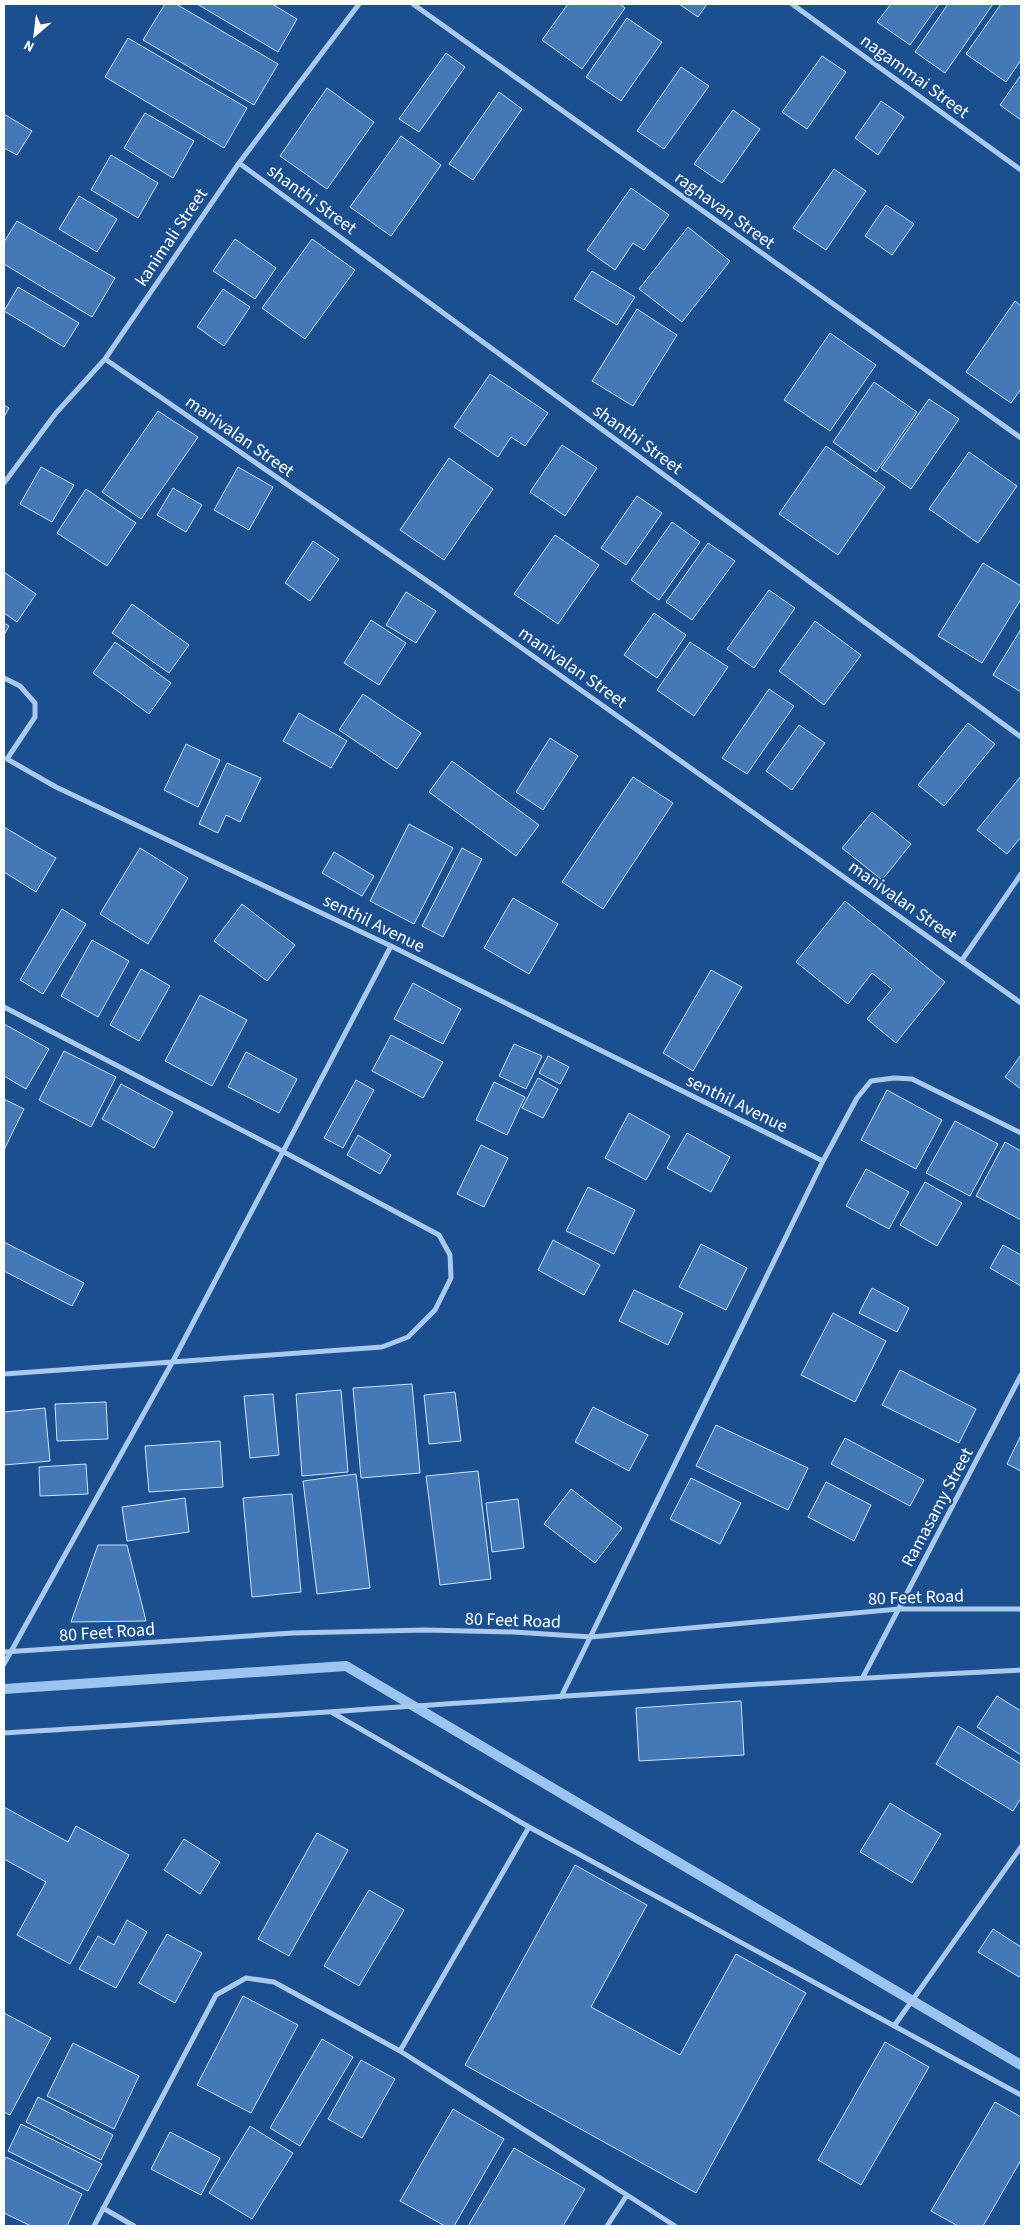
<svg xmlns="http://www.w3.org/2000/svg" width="1025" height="2230" font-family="'Source Sans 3',sans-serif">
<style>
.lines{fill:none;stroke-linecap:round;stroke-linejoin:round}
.stream{stroke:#9cc4f0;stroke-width:10}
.building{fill:#4478b7;stroke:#cfe3fa}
.street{stroke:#a9c9ee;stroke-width:5}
.labels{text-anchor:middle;stroke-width:4.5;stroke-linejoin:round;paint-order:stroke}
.street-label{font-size:18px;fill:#fff;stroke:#1b4f8f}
</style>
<rect width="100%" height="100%" fill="#1b4f8f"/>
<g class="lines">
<!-- stream -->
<path class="stream" d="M4 1689 346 1666 1021 2065"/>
</g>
<!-- building -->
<path class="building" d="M165 4H176L278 64 254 105 143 40Z
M197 4H272L297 19 278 52Z
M568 4H620L625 8 582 69 542 40Z
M679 4H707L698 17Z
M891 4H939L910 45 877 22Z
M948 4H993L945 73 915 52Z
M1001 4H1021V60L1006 82 966 54Z
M627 18 662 42 621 101 586 77Z
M128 38 247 108 224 148 105 77Z
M446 53 465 67 419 132 399 119Z
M822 56 846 72 807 129 782 112Z
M681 67 709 86 664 149 637 131Z
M1021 75V120L1000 105Z
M327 88 374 122 327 189 280 156Z
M499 92 522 109 473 180 449 164Z
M881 101 904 117 878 155 855 138Z
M733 110 760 129 722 183 694 164Z
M145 113 194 141 173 178 124 148Z
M4 114 32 131 17 155 4 148Z
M401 136 441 165 391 236 350 207Z
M111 155 158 183 138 218 91 190Z
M834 169 866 191 826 250 793 228Z
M631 188 669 215 644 250 633 243 615 270 587 250Z
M79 196 117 219 97 252 59 229Z
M886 205 914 224 892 255 865 236Z
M17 221 115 278 92 317 4 264V242Z
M688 227 730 261 682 322 639 289Z
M235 239 276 268 255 299 213 271Z
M312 239 355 270 305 339 262 308Z
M592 271 635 297 617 325 574 299Z
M18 287 79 323 64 347 4 311Z
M223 289 250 307 224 346 197 327Z
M1015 301 1021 306V389L1011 403 966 372Z
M637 309 677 335 633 406 592 381Z
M830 333 876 365 830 431 784 400Z
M490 374 548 413 525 446 511 437 498 457 454 427Z
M874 382 917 412 876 472 833 442Z
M929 399 959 419 911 489 881 468Z
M4 405 9 408 4 417Z
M158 411 198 437 141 519 102 492Z
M562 445 597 468 565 516 530 492Z
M826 446 885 487 838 555 779 514Z
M969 452 1017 486 978 543 929 509Z
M449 458 493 489 444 560 400 530Z
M41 467 74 485 52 522 20 504Z
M238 467 273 487 249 530 214 510Z
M173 488 202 505 186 532 157 515Z
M86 489 136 523 107 566 57 533Z
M637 496 662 513 626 565 601 548Z
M672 522 700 542 659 600 631 580Z
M555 535 599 565 558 624 514 594Z
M313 541 339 559 310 601 285 583Z
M708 543 735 561 692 620 666 602Z
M983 563 1021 586V599L982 663 938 636Z
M4 572 36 594 17 622 4 613Z
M769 590 795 608 754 668 727 649Z
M406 592 436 611 416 643 386 625Z
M132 604 189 645 169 673 112 633Z
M654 613 686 635 657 678 624 655Z
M371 620 406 643 379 685 344 663Z
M815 621 861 655 824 705 779 671Z
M4 623 9 626 4 635Z
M1021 629V692L993 675Z
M115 642 171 683 149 714 93 673Z
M690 642 728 667 694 716 657 690Z
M769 689 794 706 747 774 722 758Z
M363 694 421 733 397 769 339 730Z
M299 713 347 741 331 768 283 741Z
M968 723 995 744 944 806 918 785Z
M799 725 825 743 792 790 766 771Z
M550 738 578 756 543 810 516 792Z
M186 744 220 760 198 807 164 790Z
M452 761 539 825 516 856 429 792Z
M227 763 261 778 240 822 226 815 218 833 199 824Z
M1021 776V837L1007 854 977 830Z
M633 777 673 803 603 909 562 882Z
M872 812 911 844 882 880 842 848Z
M409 824 453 848 414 924 370 901Z
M4 827 56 858 36 892 4 872Z
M140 848 188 878 148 944 100 914Z
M462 848 482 859 443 937 422 926Z
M334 852 374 876 362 896 322 873Z
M513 898 558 924 529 974 484 948Z
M845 901 945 982 896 1043 867 1019 892 989 872 973 848 1004 796 962Z
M242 904 295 945 267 981 214 941Z
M62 909 86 924 43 994 20 980Z
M92 940 129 961 98 1017 61 996Z
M141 969 170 986 139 1041 110 1025Z
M711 970 742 987 693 1071 663 1053Z
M413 983 461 1009 443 1044 394 1019Z
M200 995 247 1020 212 1086 165 1061Z
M4 1024 49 1049 26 1089 4 1076Z
M391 1035 443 1062 423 1098 372 1071Z
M514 1044 542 1056 526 1089 499 1076Z
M64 1051 116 1077 91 1127 39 1100Z
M246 1052 297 1079 279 1113 228 1087Z
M1021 1055V1089L1005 1077Z
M548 1056 569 1067 560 1084 539 1073Z
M538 1078 558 1089 543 1118 522 1108Z
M356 1080 374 1090 343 1148 324 1138Z
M494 1082 525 1097 507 1135 476 1120Z
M121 1084 173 1112 154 1148 102 1119Z
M887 1090 942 1120 916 1169 861 1140Z
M4 1099 24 1109 4 1150Z
M629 1113 670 1136 646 1180 605 1158Z
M955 1121 998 1144 970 1196 926 1173Z
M687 1133 730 1157 711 1192 667 1168Z
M358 1135 391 1155 380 1174 347 1155Z
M1005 1142 1021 1151V1220L976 1196Z
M481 1145 508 1158 484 1207 457 1194Z
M866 1169 909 1192 889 1229 846 1206Z
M925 1182 962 1203 937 1246 900 1225Z
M588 1187 635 1210 614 1254 566 1231Z
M553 1240 600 1265 584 1295 538 1270Z
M4 1242 84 1283 72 1306 4 1271Z
M701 1244 747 1268 726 1310 679 1287Z
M1003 1245 1021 1255V1286L990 1268Z
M872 1288 909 1308 897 1332 859 1313Z
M634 1290 683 1313 668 1345 619 1321Z
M833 1313 886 1341 855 1402 801 1375Z
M900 1370 976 1409 959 1443 882 1405Z
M412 1384 420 1473 361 1478 353 1388Z
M341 1390 348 1472 302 1476 296 1394Z
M455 1392 461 1441 429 1444 424 1395Z
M273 1394 279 1455 250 1458 244 1396Z
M106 1402 108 1439 57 1441 55 1404Z
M593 1407 648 1435 629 1471 575 1442Z
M45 1408 50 1461 4 1465V1412Z
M716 1425 808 1468 788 1510 696 1466Z
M1021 1435V1471L1007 1464Z
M845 1438 924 1480 910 1506 831 1464Z
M220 1441 223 1487 149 1492 145 1446Z
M86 1464 88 1494 40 1496 39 1467Z
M478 1471 491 1579 440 1585 426 1476Z
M356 1474 370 1588 317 1594 303 1481Z
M691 1478 741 1503 720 1544 670 1519Z
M826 1482 871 1505 854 1541 808 1517Z
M571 1489 622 1528 595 1563 544 1524Z
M292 1494 301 1592 252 1597 243 1498Z
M185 1498 189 1532 127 1541 122 1507Z
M518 1499 524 1548 492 1552 486 1503Z
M98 1545H127L146 1621 71 1622Z
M997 1696 1021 1711V1755L977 1727Z
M741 1701 744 1755 639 1761 636 1708Z
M958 1726 1021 1764V1798L1013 1811 936 1764Z
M890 1803 941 1834 912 1883 860 1852Z
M4 1807 68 1842 76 1826 129 1855 70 1964 17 1935 46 1882 4 1859Z
M317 1833 348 1850 289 1956 258 1939Z
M184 1839 220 1862 200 1894 164 1870Z
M575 1865 647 1905 591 2007 680 2055 736 1954 806 1993 696 2193 465 2065Z
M369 1890 404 1910 359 1986 324 1966Z
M127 1920 147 1932 116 1988 79 1969 98 1936 114 1945Z
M993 1929 1021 1947V1974L1019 1977 978 1952Z
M167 1934 202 1953 175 2003 139 1983Z
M243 1996 298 2025 251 2113 197 2085Z
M4 2013 51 2038 10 2115 4 2112Z
M322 2039 353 2057 300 2146 270 2128Z
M885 2042 929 2067 861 2185 818 2160Z
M73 2043 139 2076 114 2129 47 2096Z
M361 2060 395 2079 362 2138 328 2119Z
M38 2097 113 2135 101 2160 26 2122Z
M995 2102 1021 2117V2160L983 2226H958L931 2211Z
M453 2109 504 2139 454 2226H445L400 2201Z
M21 2124 102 2164 88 2191 8 2151Z
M250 2126 293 2153 252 2219 209 2193Z
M170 2132 220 2158 201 2195 151 2169Z
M514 2148 585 2189 563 2226H468Z
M6 2157 82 2194 67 2226H31L4 2213V2161Z"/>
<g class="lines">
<!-- street -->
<path class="street" d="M413 4 1021 438
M792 4 1021 170
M239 163 1021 737
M105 359 436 587 1021 1003
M4 483 56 413 105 359 239 163 359 4
M4 678 20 686 35 703V717L7 759 56 787 391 946 823 1161
M962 960 1021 874
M4 1007 282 1151 439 1235 450 1255 451 1278 435 1310 408 1337 382 1347 4 1374
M4 1652 293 1633 425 1630 514 1632 591 1637 899 1609H1021
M4 1664 173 1361 391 946
M863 1677 1021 1375
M561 1697 823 1161 857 1098 871 1081 894 1078 912 1079 1021 1133
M333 1713 529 1827 1021 2095
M4 1733C343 1712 682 1686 1021 1670
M894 2026 1021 1847
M400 2051 529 1827
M627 2195 675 2226
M103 2208 134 2226
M94 2226 216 1995 246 1978 274 1982 400 2051 627 2195 607 2226"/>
</g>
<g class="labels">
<!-- street labels -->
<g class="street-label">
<text transform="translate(915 76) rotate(36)" y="6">nagammai Street</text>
<text transform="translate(312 199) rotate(36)" y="6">shanthi Street</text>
<text transform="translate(725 210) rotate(36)" y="6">raghavan Street</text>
<text transform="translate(171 237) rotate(-56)" y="6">kanimali Street</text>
<text transform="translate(240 436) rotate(35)" y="6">manivalan Street</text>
<text transform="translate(638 439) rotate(36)" y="6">shanthi Street</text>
<text transform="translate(573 667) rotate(35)" y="6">manivalan Street</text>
<text transform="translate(903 901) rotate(35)" y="6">manivalan Street</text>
<text transform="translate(374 923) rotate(26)" y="6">senthil Avenue</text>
<text transform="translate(737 1103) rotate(26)" y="6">senthil Avenue</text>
<text transform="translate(937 1507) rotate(-62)" y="6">Ramasamy Street</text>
<text transform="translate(916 1597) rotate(-2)" y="6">80 Feet Road</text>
<text transform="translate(513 1620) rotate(2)" y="6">80 Feet Road</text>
<text transform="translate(107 1632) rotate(-4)" y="6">80 Feet Road</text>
</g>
</g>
<!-- border -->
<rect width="1025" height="2230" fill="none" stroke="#ffffff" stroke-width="10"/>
<!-- north arrow -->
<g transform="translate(35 35) rotate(208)" stroke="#1b4f8f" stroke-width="4" paint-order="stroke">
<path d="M0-4L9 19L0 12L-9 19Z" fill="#ffffff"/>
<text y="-8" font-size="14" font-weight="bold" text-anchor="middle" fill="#ffffff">N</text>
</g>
</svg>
